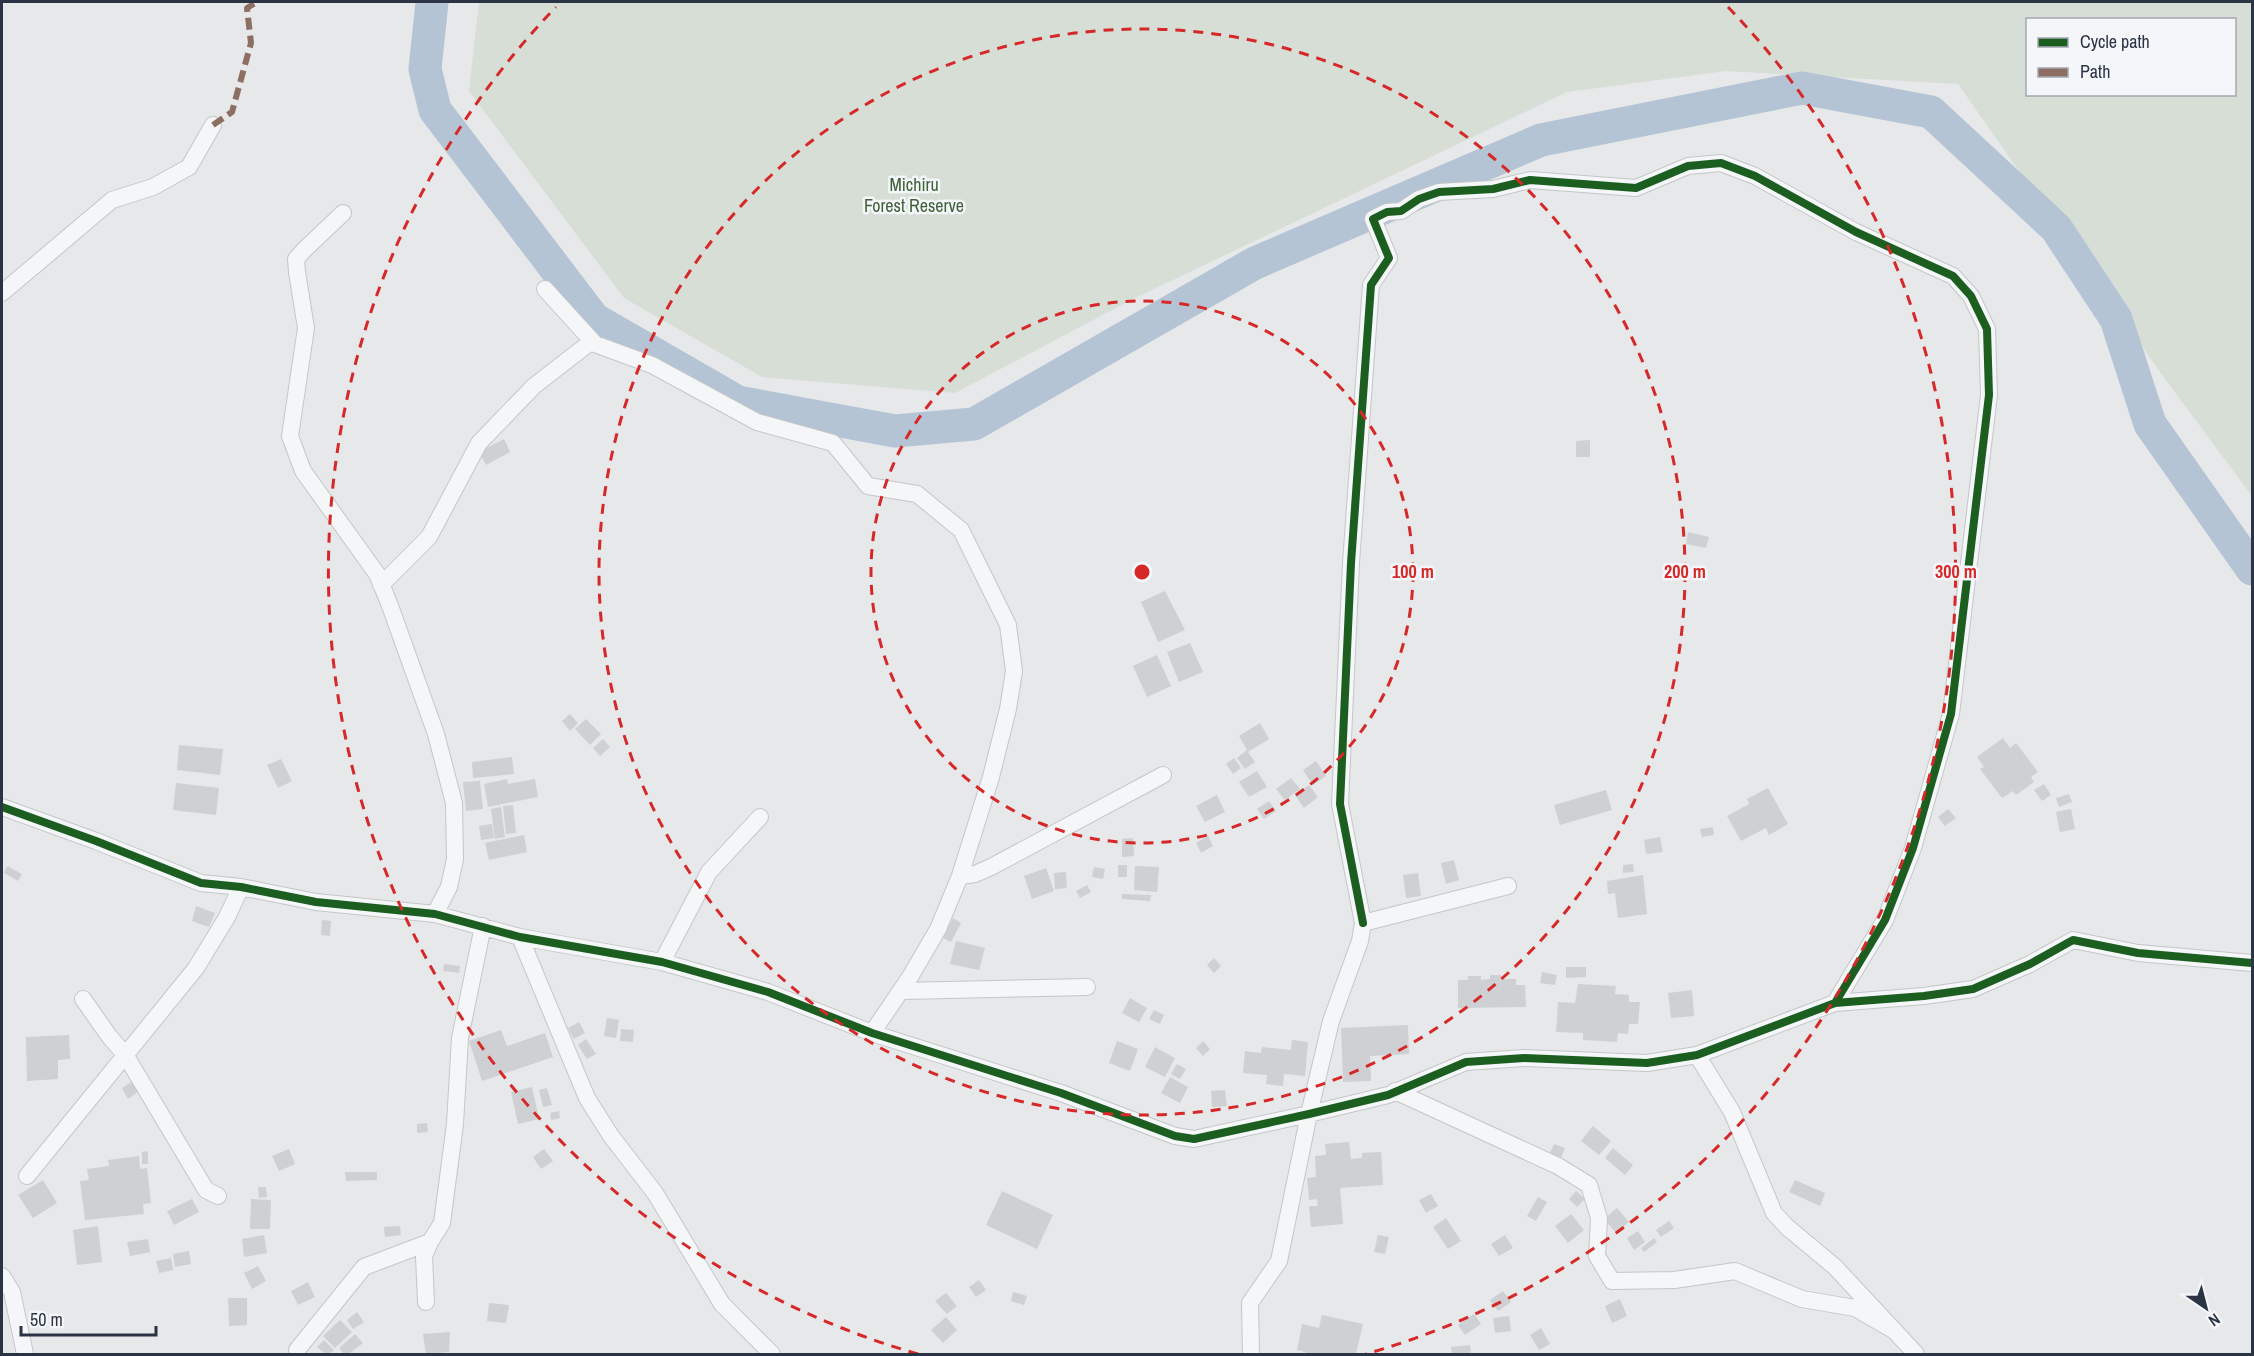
<svg xmlns="http://www.w3.org/2000/svg" width="2254" height="1356" font-family="'Archivo Narrow',sans-serif">
<style>
.green{fill:#d6ded6;fill-rule:evenodd}
.lines{fill:none;stroke-linecap:round;stroke-linejoin:round}
.river{stroke:#b4c4d5;stroke-width:33}
.building{fill:#ced0d3}
.street-casing{stroke:#c4c6c8;stroke-width:18}
.street{stroke:#f5f6f7;stroke-width:16}
.quiet{stroke:#8d6e63;stroke-width:6;stroke-dasharray:12 6;stroke-linecap:butt}
.cycleway-casing{stroke:#f4f6f9;stroke-width:11}
.cycleway{stroke:#1b5e20;stroke-width:8}
.ring{fill:none;stroke:#d62828;stroke-width:3;stroke-dasharray:10 8}
.labels{text-anchor:middle;stroke-width:5;stroke-linejoin:round;paint-order:stroke}
.park-label{font-size:18px;fill:#3f6138;stroke:#f4f6f9}
.centre{fill:#d62828;stroke:#f4f6f9;stroke-width:3}
.ring-label{font-size:18px;text-anchor:middle;font-weight:bold;fill:#d62828;stroke:#f4f6f9;stroke-width:5;stroke-linejoin:round;paint-order:stroke}
</style>
<rect width="100%" height="100%" fill="#e6e8ea"/>
<!-- green -->
<path class="green" d="M479 2H2252V496L2165 379 1958 84 1726 71 1567 92 1133 299 955 393 762 377 624 298 469 91ZM2028 20H2234V94H2028Z"/>
<g class="lines">
<!-- river -->
<path class="river" d="M432 2 425 69 435 110 594 319 738 402 895 431 974 424 1255 263 1541 140 1802 88 1931 112 2056 228 2116 319 2150 424 2252 569"/>
</g>
<!-- building -->
<path class="building" d="M504 439 510 452 486 465 479 452Z
M1590 440V457H1576V441Z
M1688 532 1709 537 1706 548 1686 544Z
M1165 591 1185 630 1158 642 1141 602Z
M1190 643 1203 672 1179 682 1167 652Z
M1157 655 1171 686 1147 697 1133 666Z
M570 714 578 723 570 731 562 721Z
M586 719 601 734 590 745 575 729Z
M1260 723 1269 739 1248 752 1255 762 1245 769 1237 758 1247 750 1239 736Z
M2003 738 2010 748 2016 743 2038 772 2031 777 2034 782 2016 795 2013 791 2002 798 1980 769 1984 767 1977 757Z
M603 739 610 747 600 756 593 748Z
M179 745 223 749 220 775 177 770Z
M512 757 514 774 473 778 472 762Z
M1234 758 1241 768 1233 774 1226 764Z
M281 759 292 781 278 788 267 765Z
M1316 761 1326 776 1313 785 1303 770Z
M1257 771 1267 787 1249 797 1239 782Z
M1291 778 1300 789 1285 800 1276 789Z
M507 779 508 784 535 779 538 797 488 807 484 784Z
M480 781 483 809 466 811 463 782Z
M176 783 219 788 216 815 173 810Z
M2044 784 2051 795 2042 801 2034 790Z
M1309 785 1318 797 1304 808 1295 795Z
M1768 788 1788 824 1769 835 1766 828 1741 841 1727 816 1749 804 1747 799Z
M1606 790 1612 810 1560 825 1554 805Z
M2069 794 2072 802 2059 807 2056 798Z
M1217 795 1225 812 1205 822 1196 806Z
M1269 801 1276 811 1264 819 1257 809Z
M513 805 516 833 506 834 503 806Z
M501 807 505 837 495 839 491 809Z
M1948 809 1956 818 1945 826 1938 817Z
M2071 809 2075 829 2060 832 2056 812Z
M492 824 494 838 481 840 479 826Z
M1713 827 1714 835 1702 837 1700 829Z
M524 835 527 852 489 860 485 843Z
M1208 836 1213 846 1201 853 1196 843Z
M1660 837 1663 852 1646 854 1644 840Z
M1133 838 1134 856 1122 857V839Z
M1454 860 1459 880 1446 884 1441 863Z
M1633 864 1634 872 1623 873V865Z
M1118 865H1127V877H1118Z
M7 866 22 874 18 881 4 873Z
M1135 866 1159 867 1157 892 1134 890Z
M1094 867 1105 869 1103 879 1092 877Z
M1046 868 1054 891 1032 899 1024 876Z
M1066 872 1067 888 1055 889 1054 873Z
M1418 873 1421 896 1406 898 1403 875Z
M1643 875 1647 914 1618 918 1615 893 1608 894 1607 881Z
M1087 885 1091 892 1080 898 1076 891Z
M1122 894 1151 895 1150 901 1122 899Z
M196 906 215 913 209 927 192 921Z
M953 918 961 923 951 942 943 938Z
M322 920 331 921 330 936 321 935Z
M956 941 985 948 979 970 950 964Z
M1214 958 1221 966 1214 973 1207 965Z
M444 964 460 966 459 973 443 971Z
M1566 967H1586V977L1566 978Z
M1542 972 1557 975 1555 985 1540 983Z
M1490 975H1501V979H1516V985H1525L1526 1007 1458 1008V980H1468V976H1481V980L1490 979Z
M1578 984 1616 986 1615 994 1629 995V1002H1640L1638 1024H1629L1628 1034 1618 1033 1617 1042 1583 1040V1033L1556 1032 1558 1002 1575 1003Z
M1692 990 1694 1016 1671 1018 1668 993Z
M1130 998 1147 1008 1139 1022 1122 1013Z
M1154 1010 1164 1015 1160 1024 1149 1019Z
M607 1018 619 1020 616 1038 604 1036Z
M579 1022 585 1033 574 1039 568 1028Z
M1408 1025 1409 1054 1370 1056 1371 1081 1343 1082 1341 1028Z
M621 1029 634 1030 633 1042 620 1041Z
M501 1030 507 1046 545 1033 553 1057 482 1081 469 1041Z
M69 1035 70 1059 58 1060V1079L27 1081 26 1037Z
M586 1039 596 1054 587 1059 578 1045Z
M1292 1040 1308 1042 1305 1076 1284 1074 1283 1086 1266 1084 1267 1075 1243 1073 1245 1051 1261 1053 1262 1047 1291 1050Z
M1117 1041 1138 1049 1130 1071 1109 1063Z
M1203 1041 1210 1049 1203 1056 1196 1048Z
M1155 1047 1175 1058 1165 1077 1145 1067Z
M1177 1064 1186 1069 1180 1079 1171 1074Z
M1170 1077 1188 1087 1180 1103 1161 1093Z
M133 1081 139 1091 128 1099 122 1088Z
M532 1087 539 1119 518 1124 511 1092Z
M547 1088 552 1105 543 1107 539 1090Z
M1225 1090 1227 1106 1212 1107 1211 1091Z
M559 1111 560 1118 551 1120 550 1113Z
M427 1123 428 1132 417 1133V1124Z
M1593 1126 1611 1141 1599 1155 1581 1141Z
M1349 1142 1351 1159 1362 1158V1153L1381 1152 1383 1185 1340 1188 1343 1224 1311 1227 1309 1206H1318L1317 1199 1309 1200 1307 1178 1316 1177 1315 1156 1326 1155 1325 1144Z
M1554 1144 1565 1148 1558 1165 1547 1160Z
M1613 1148 1633 1165 1625 1175 1605 1158Z
M289 1149 295 1164 279 1171 272 1156Z
M544 1149 553 1161 541 1169 533 1157Z
M148 1151V1164H142V1152Z
M139 1156 140 1169 147 1168 151 1203 143 1204 144 1214 85 1220 80 1181 89 1180 87 1169 109 1166 108 1160Z
M345 1172H377V1180L346 1181Z
M43 1180 57 1203 33 1218 18 1195Z
M1795 1180 1825 1193 1820 1206 1789 1192Z
M258 1187H266L267 1197 259 1198Z
M1002 1191 1053 1215 1037 1249 986 1225Z
M1576 1191 1585 1199 1577 1207 1569 1199Z
M1431 1194 1438 1206 1426 1213 1419 1200Z
M1538 1197 1547 1202 1536 1221 1527 1216Z
M192 1199 199 1212 174 1225 167 1211Z
M251 1199 271 1200 270 1229H250Z
M1617 1208 1629 1222 1616 1233 1604 1219Z
M1571 1214 1584 1230 1568 1243 1555 1226Z
M1446 1218 1461 1241 1448 1249 1433 1227Z
M1669 1221 1674 1228 1661 1237 1656 1230Z
M98 1226 102 1262 77 1265 73 1230Z
M400 1226 401 1235 385 1237 384 1227Z
M1638 1231 1645 1242 1634 1250 1627 1238Z
M264 1235 267 1253 244 1257 242 1239Z
M1378 1235 1389 1237 1385 1254 1374 1252Z
M1505 1235 1513 1248 1499 1256 1491 1244Z
M1654 1238 1657 1242 1644 1252 1641 1248Z
M148 1239 150 1252 130 1256 127 1242Z
M189 1251 191 1264 175 1267 173 1254Z
M171 1258 173 1270 159 1273 156 1261Z
M258 1266 266 1281 252 1289 244 1273Z
M979 1280 986 1290 976 1297 969 1287Z
M308 1282 315 1297 298 1305 291 1291Z
M1503 1291 1511 1302 1498 1311 1490 1300Z
M1013 1292 1027 1296 1024 1305 1011 1301Z
M946 1293 957 1306 947 1314 935 1301Z
M228 1298H247V1325L229 1326Z
M1620 1299 1627 1316 1612 1323 1605 1306Z
M489 1303 509 1305 506 1323 487 1321Z
M357 1312 364 1322 353 1329 347 1320Z
M1474 1314 1481 1324 1465 1335 1458 1325Z
M1322 1315 1363 1324 1356 1354H1305V1352L1297 1350 1302 1324 1319 1328Z
M1509 1316 1511 1331 1495 1333 1493 1318Z
M946 1317 957 1330 943 1343 931 1330Z
M340 1320 352 1332 335 1348 323 1336Z
M1541 1328 1550 1344 1539 1350 1530 1335Z
M450 1332 449 1352 426 1354 423 1334Z
M355 1334 363 1343 349 1354H344L339 1348Z
M324 1340 334 1350 329 1354H325L317 1347Z
M1470 1345 1471 1354H1452L1451 1347Z"/>
<g class="lines">
<defs>
<path id="street" d="M343 213 304 250 296 259 297 272 306 328 290 436 303 471 377 574 389 603 436 734 454 803 455 859 449 887 435 914
M545 289 595 344 652 365 757 422 833 443 868 486 917 494 961 530 1008 625 1014 671 1008 709 991 777 960 876 938 929 910 977 872 1033
M2 293 112 200 153 187 189 167 213 125
M381 585 429 537 479 443 534 386 592 341
M2 807 96 841 201 883 241 887 316 902 435 914 520 937 662 962 768 992 872 1033 1061 1093 1175 1136 1194 1139 1309 1114 1388 1095 1466 1062 1524 1058 1647 1063 1697 1055 1835 1003 1924 996 1973 989 2030 964 2073 940 2138 953 2252 963
M960 876 975 874 991 867 1163 775
M1363 923 1340 804 1351 563 1371 285 1389 258 1373 219 1387 212 1401 211 1419 199 1439 192 1493 189 1530 180 1636 188 1688 166 1721 163 1755 176 1856 232 1953 276 1971 296 1987 329 1989 395 1951 714 1913 848 1885 920 1835 1003
M520 937 587 1098 611 1136 655 1193 722 1304 772 1354
M662 962 709 872 760 817
M901 991 1087 987
M83 999 109 1036 126 1056 206 1190 218 1196
M1697 1055 1732 1112 1774 1213 1787 1227 1835 1267 1916 1354
M1395 1091 1558 1166 1589 1185 1599 1218 1597 1256 1612 1281 1674 1280 1735 1271 1802 1299 1855 1308 1895 1331
M27 1176 196 968 227 917 241 887
M2 1276 12 1292 25 1354
M426 1302 424 1256 430 1242 442 1223 455 1124 460 1038 483 926
M297 1350 364 1267 430 1242
M1251 1354 1250 1303 1279 1261 1309 1114 1331 1021 1360 941 1363 923 1508 886"/>
</defs>
<!-- street casing -->
<use href="#street" class="street-casing"/>
<!-- street -->
<use href="#street" class="street"/>
<!-- quiet -->
<path class="quiet" d="M213 125 232 112 251 43 247 8 257 2"/>
<defs>
<path id="cycleway" d="M2 807 96 841 201 883 241 887 316 902 435 914 520 937 662 962 768 992 872 1033 1061 1093 1175 1136 1194 1139 1309 1114 1388 1095 1466 1062 1524 1058 1647 1063 1697 1055 1835 1003 1924 996 1973 989 2030 964 2073 940 2138 953 2252 963
M1363 923 1340 804 1351 563 1371 285 1389 258 1373 219 1387 212 1401 211 1419 199 1439 192 1493 189 1530 180 1636 188 1688 166 1721 163 1755 176 1856 232 1953 276 1971 296 1987 329 1989 395 1951 714 1913 848 1885 920 1835 1003"/>
</defs>
<!-- cycleway casing -->
<use href="#cycleway" class="cycleway-casing"/>
<!-- cycleway -->
<use href="#cycleway" class="cycleway"/>
</g>
<!-- distance rings -->
<g class="ring">
<circle cx="1142" cy="572" r="271"/>
<circle cx="1142" cy="572" r="543"/>
<path d="M918 1354A814 814 0 0 1 556 7M1728 7A814 814 0 0 1 1366 1354"/>
</g>
<g class="labels">
<!-- park labels -->
<g class="park-label">
<text x="914" y="191">Michiru<tspan x="914" dy="21">Forest Reserve</tspan></text>
</g>
</g>
<circle cx="1142" cy="572" r="9" class="centre"/>
<g class="ring-label">
<text x="1413" y="578">100 m</text>
<text x="1685" y="578">200 m</text>
<text x="1956" y="578">300 m</text>
</g>
<!-- border -->
<rect width="2254" height="1356" fill="none" stroke="#2b3445" stroke-width="6"/>
<!-- legend -->
<rect x="2026" y="18" width="210" height="78" fill="#f4f6f9" stroke="#a4a8b1" stroke-width="1.5"/>
<rect x="2038" y="38" width="30" height="9" fill="#1b5e20" stroke="#a4a8b1" stroke-width="1.5"/>
<text x="2080" y="48" font-size="18" fill="#2b3445">Cycle path</text>
<rect x="2038" y="68" width="30" height="9" fill="#8d6e63" stroke="#a4a8b1" stroke-width="1.5"/>
<text x="2080" y="78" font-size="18" fill="#2b3445">Path</text>
<!-- north arrow -->
<g transform="translate(2206 1308) rotate(145)" stroke="#f4f6f9" stroke-width="4.5" paint-order="stroke">
<path d="M0-4.5L10 22L0 15L-10 22Z" fill="#2b3445"/>
<text y="-9" font-size="16" font-weight="bold" text-anchor="middle" fill="#2b3445">N</text>
</g>
<!-- scale -->
<path d="M21 1326v9h135v-9" fill="none" stroke="#2b3445" stroke-width="3"/>
<text x="30" y="1326" font-size="18" fill="#2b3445" stroke="#f4f6f9" stroke-width="4.5" paint-order="stroke">50 m</text>
</svg>
